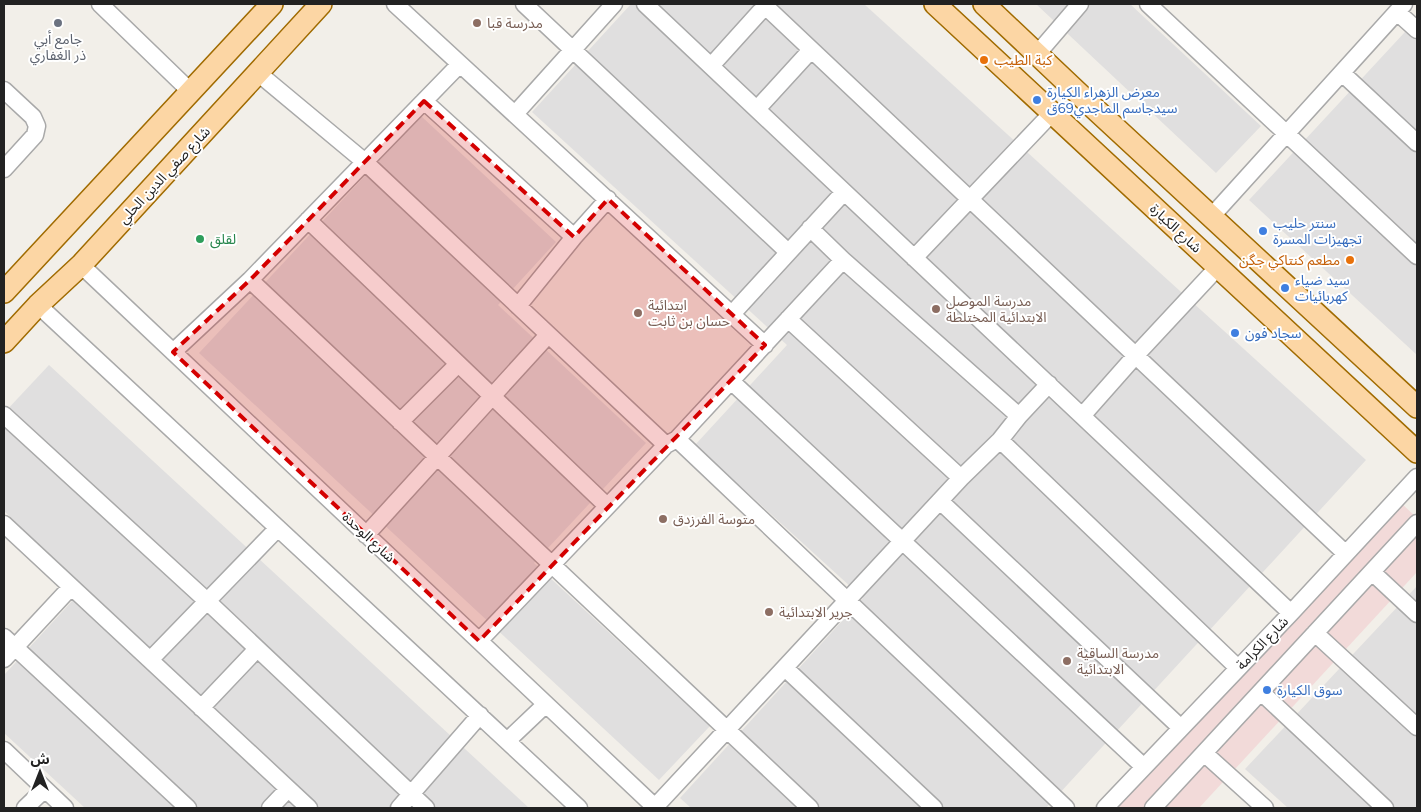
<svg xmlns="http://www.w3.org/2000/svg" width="1421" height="812" font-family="Figtree,'Noto Sans Arabic',sans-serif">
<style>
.residential{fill:#e0dfdf}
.commercial{fill:#f2dad9}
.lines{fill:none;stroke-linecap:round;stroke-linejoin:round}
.minor-casing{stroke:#a9a9a9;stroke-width:19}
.major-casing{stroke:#a06b00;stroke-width:24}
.minor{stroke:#fff;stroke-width:16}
.major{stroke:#fcd6a4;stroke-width:21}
.marked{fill:#d40000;fill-opacity:0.2;stroke:#d40000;stroke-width:4;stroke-dasharray:10 6;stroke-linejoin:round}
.worship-dot{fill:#6b7280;stroke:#fff;stroke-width:2}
.education-dot{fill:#8d6e63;stroke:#fff;stroke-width:2}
.food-dot{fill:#e8710a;stroke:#fff;stroke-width:2}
.shop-dot{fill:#3f7fe0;stroke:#fff;stroke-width:2}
.leisure-dot{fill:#2e9e5b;stroke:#fff;stroke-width:2}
.labels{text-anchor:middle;stroke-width:4;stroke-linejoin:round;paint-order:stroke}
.education-label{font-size:14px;fill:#785e54;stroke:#fff;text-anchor:start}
.worship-label{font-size:14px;fill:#5b616d;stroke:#fff}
.food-label{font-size:14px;fill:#c56008;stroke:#fff;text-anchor:start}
.shop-label{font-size:14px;fill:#366cbe;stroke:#fff;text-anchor:start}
.street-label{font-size:14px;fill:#222;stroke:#fff}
.leisure-label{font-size:14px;fill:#27864d;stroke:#fff;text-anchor:start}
</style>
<rect width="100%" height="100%" fill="#f2efe9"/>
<!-- residential -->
<path class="residential" d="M631 4H864L1366 460 1046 808H691L680 798 863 598 695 445 787 345 532 112Z
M1036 4H1130L1261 126 1216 173Z
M1417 19V355L1249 200Z
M421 116 556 242 498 305 646 443 534 563 710 726 659 780 199 353Z
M49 365 529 808H85L4 733V675L85 587 4 511V413Z
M1417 586V808H1288L1245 769Z"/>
<!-- commercial -->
<path class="commercial" d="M1400 502 1417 518V572L1199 808H1116Z"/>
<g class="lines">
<defs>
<path id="minor" d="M100 4 190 91
M395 4 765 345
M524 4 788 252
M645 4 1291 613
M763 4 1345 553
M1148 4 1417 256
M1397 12 1417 30
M1038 53 1080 4
M711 66 767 4
M258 73 365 162 666 445
M1342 73 1417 143
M4 90 33 117 37 126 35 135 4 169
M424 101 574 237
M757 109 811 50
M515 114 614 4
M1211 217 1404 4
M308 220 607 506
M810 228 843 260 1019 416
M914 258 1052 113
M81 265 656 808
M250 280 810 808
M38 305 579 808
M518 306 574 237 608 199
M732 314 844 192
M788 319 961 478
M173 352 250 280 460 64
M731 381 1144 767
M4 415 207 601 426 808
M1082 416 1136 355 1218 267
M400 422 458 364
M677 439 1066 808
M1000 440 1238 668
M940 501 1181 728
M4 524 309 808
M366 535 548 335
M1372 572 1417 614
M1315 633 1417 727
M4 637 188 808
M479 641 666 445 677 439 843 260
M4 659 71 587
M150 660 278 528
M785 668 934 808
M1261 692 1385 808
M201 708 257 649
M507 741 546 704
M4 750 65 808
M1204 753 1265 808
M655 807 961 478 1000 440 1019 416 1049 384
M25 808 45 789
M270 808 288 789
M399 808 480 715
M1105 808 1291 613 1417 477
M1153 808 1417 523"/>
<path id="major" d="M935 4 1417 452
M984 4 1095 109 1417 407
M4 292 272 4
M4 342 38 305 81 265 321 4"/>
</defs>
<!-- minor casing -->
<use href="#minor" class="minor-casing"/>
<!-- major casing -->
<use href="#major" class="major-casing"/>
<!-- minor -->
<use href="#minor" class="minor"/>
<!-- major -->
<use href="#major" class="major"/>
</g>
<!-- marked area -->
<path class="marked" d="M424 101 574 237 608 199 765 345 479 641 173 352 250 280Z"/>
<!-- markers -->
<circle class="worship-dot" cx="58" cy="23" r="5"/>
<g class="education-dot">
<circle cx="477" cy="23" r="5"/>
<circle cx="936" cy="309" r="5"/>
<circle cx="638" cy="313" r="5"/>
<circle cx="663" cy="519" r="5"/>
<circle cx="769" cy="612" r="5"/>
<circle cx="1067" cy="661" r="5"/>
</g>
<g class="food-dot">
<circle cx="984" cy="60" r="5"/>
<circle cx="1350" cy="260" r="5"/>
</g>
<g class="shop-dot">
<circle cx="1037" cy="100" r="5"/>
<circle cx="1263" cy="231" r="5"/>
<circle cx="1285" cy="288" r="5"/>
<circle cx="1235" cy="333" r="5"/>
<circle cx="1267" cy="690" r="5"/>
</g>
<circle class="leisure-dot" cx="200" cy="239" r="5"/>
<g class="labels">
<!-- education labels -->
<g class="education-label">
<text x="487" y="28">مدرسة قبا</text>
<text x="946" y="306">مدرسة الموصل<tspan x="946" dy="16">الابتدائية المختلطة</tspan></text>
<text x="648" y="310">ابتدائية<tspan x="648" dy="16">حسان بن ثابت</tspan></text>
<text x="673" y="524">متوسة الفرزدق</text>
<text x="779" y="617">جرير الابتدائية</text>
<text x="1077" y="658">مدرسة الساقية<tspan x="1077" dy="16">الابتدائية</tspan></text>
</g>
<!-- worship labels -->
<g class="worship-label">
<text x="58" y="44">جامع أبي<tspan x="58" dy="16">ذر الغفاري</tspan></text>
</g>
<!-- food labels -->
<g class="food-label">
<text x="994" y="65">كبة الطيب</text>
<text x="1340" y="265" text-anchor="end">مطعم كنتاكي جگن</text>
</g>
<!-- shop labels -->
<g class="shop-label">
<text x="1047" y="97">معرض الزهراء الكيارة<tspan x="1047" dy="16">سيدجاسم الماجدي69ق</tspan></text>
<text x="1273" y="228">سنتر حليب<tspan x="1273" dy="16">تجهيزات المسرة</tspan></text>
<text x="1295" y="285">سيد ضياء<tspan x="1295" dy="16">كهربائيات</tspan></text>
<text x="1245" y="338">سجاد فون</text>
<text x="1277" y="695">سوق الكيارة</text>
</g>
<!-- street labels -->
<g class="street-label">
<text transform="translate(164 175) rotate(-47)" y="5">شارع صفي الدين الحلي</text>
<text transform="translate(1176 228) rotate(43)" y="5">شارع الكيارة</text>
<text transform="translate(369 537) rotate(43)" y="5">شارع الوحدة</text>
<text transform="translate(1262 643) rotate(-46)" y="5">شارع الكرامة</text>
</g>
<!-- leisure labels -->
<g class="leisure-label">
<text x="210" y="244">لقلق</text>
</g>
</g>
<!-- border -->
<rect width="1421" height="812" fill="none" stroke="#222222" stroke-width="10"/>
<!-- north arrow -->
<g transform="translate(40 772)" stroke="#ffffff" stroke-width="4" paint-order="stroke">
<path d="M0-4L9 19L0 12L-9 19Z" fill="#222222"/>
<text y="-8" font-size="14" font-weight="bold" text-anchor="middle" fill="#222222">ش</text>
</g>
</svg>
